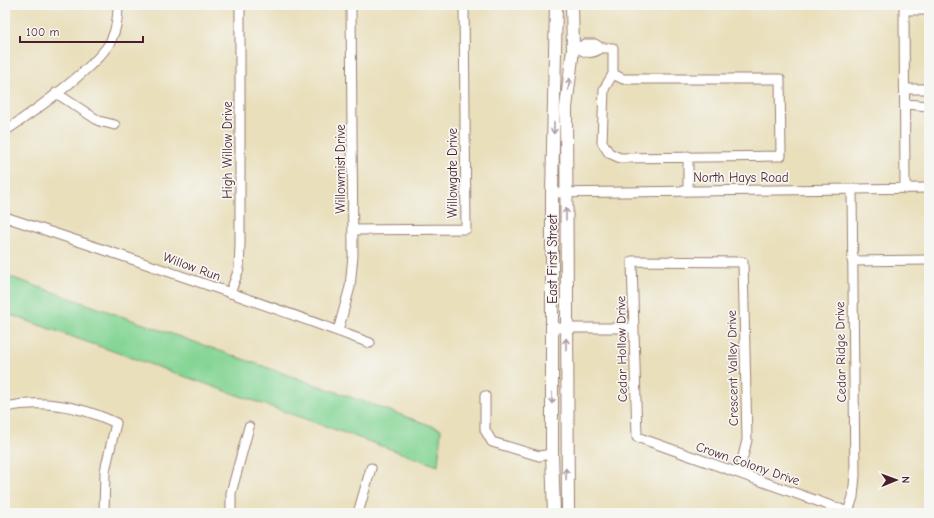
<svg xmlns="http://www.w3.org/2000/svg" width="934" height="518" font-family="'Comic Neue',sans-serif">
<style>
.green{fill:#85d595;stroke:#687a60}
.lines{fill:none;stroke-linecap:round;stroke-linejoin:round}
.minor-casing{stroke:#9a7f73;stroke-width:11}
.major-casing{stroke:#9a7f73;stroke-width:14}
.minor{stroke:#fff;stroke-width:9}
.major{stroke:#fff;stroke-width:12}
.oneway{stroke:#ae9aa0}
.labels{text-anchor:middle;stroke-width:3.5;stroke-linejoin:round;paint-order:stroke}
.street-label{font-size:13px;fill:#4a1f2b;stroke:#f6f6f2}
</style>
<rect width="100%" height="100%" fill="#f6f6f2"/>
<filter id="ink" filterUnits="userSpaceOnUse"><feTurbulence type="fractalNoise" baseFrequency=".025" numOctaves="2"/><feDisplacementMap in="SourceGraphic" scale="8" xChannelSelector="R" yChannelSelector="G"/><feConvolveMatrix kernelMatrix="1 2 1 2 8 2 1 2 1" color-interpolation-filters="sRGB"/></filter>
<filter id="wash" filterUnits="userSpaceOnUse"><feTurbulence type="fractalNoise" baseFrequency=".012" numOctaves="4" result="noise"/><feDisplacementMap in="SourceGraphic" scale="16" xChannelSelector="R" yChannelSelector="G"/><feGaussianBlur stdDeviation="0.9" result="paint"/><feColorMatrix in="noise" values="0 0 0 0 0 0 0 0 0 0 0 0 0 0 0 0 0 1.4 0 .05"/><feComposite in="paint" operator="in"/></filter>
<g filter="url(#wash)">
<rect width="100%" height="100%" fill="#e9dfbb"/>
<!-- green -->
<path class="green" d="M5 275 441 429 438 466 5 313Z"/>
</g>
<g filter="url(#ink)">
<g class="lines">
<defs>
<path id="minor" d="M904 5 905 189
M904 10H929
M578 48C587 54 593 54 601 48
M573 49 578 48 585 44H595L601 48H613V74L604 89 602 142 609 153 620 158 781 156 780 79H623L613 74
M905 89H923L929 87
M56 93 99 121 115 125
M905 104 929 106
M5 131C29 115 103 63 112 38 117 27 118 17 118 5
M688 190V156
M552 193 929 188
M5 217C127 257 249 298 370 343
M353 230 466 229 464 5
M852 261 929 260
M230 293 239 269 240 245V5
M552 328H634
M338 331 350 287 353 256 351 5
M485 396V430L492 442 539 456 552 454
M5 407C44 399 80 406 116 423L105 471 104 513
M739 473 747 440 743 262 632 261 637 437 851 513
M848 512 853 497 855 475 852 190
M231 513V493L249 427
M358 513 371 468"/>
<path id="major" d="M554 513 552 454V193L556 5
M568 513 566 108 573 49 572 5"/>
</defs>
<!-- minor casing -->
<use href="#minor" class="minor-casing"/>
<!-- major casing -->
<use href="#major" class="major-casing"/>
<!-- minor -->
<use href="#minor" class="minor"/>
<!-- major -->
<use href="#major" class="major"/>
</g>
<!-- one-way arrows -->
<defs><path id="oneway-shaft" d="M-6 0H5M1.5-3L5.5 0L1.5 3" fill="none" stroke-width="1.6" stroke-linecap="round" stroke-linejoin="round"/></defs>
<g class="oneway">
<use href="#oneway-shaft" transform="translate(569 84) rotate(-83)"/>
<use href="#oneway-shaft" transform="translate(554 128) rotate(91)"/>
<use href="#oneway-shaft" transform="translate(566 214) rotate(-90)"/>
<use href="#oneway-shaft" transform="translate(566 344) rotate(-90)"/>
<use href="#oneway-shaft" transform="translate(552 398) rotate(90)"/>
<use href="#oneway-shaft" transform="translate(566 474) rotate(-92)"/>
</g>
</g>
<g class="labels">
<!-- street labels -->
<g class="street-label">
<text transform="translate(227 150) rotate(-90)" y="5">High Willow Drive</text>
<text transform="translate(340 169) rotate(-90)" y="5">Willowmist Drive</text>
<text transform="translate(452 173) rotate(-90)" y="5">Willowgate Drive</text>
<text x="741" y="182">North Hays Road</text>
<text transform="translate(552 259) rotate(-90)" y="5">East First Street</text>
<text transform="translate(192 266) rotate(20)" y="5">Willow Run</text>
<text transform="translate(621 349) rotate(-91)" y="5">Cedar Hollow Drive</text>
<text transform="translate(840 352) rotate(-91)" y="5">Cedar Ridge Drive</text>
<text transform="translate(732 368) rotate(-91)" y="5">Crescent Valley Drive</text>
<text transform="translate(748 463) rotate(19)" y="5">Crown Colony Drive</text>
</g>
</g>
<!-- margin -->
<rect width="934" height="518" fill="none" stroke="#f6f6f2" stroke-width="20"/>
<!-- north arrow -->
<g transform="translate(896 480) rotate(89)" stroke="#f6f6f2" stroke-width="3" paint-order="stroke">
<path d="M0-3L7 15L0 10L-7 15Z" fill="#4a1f2b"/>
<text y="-6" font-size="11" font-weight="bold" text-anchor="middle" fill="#4a1f2b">N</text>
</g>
<!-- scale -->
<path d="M20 36v6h123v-6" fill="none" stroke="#4a1f2b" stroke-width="2"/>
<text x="26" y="36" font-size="12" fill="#4a1f2b" stroke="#f6f6f2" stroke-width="3" paint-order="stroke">100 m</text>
</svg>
